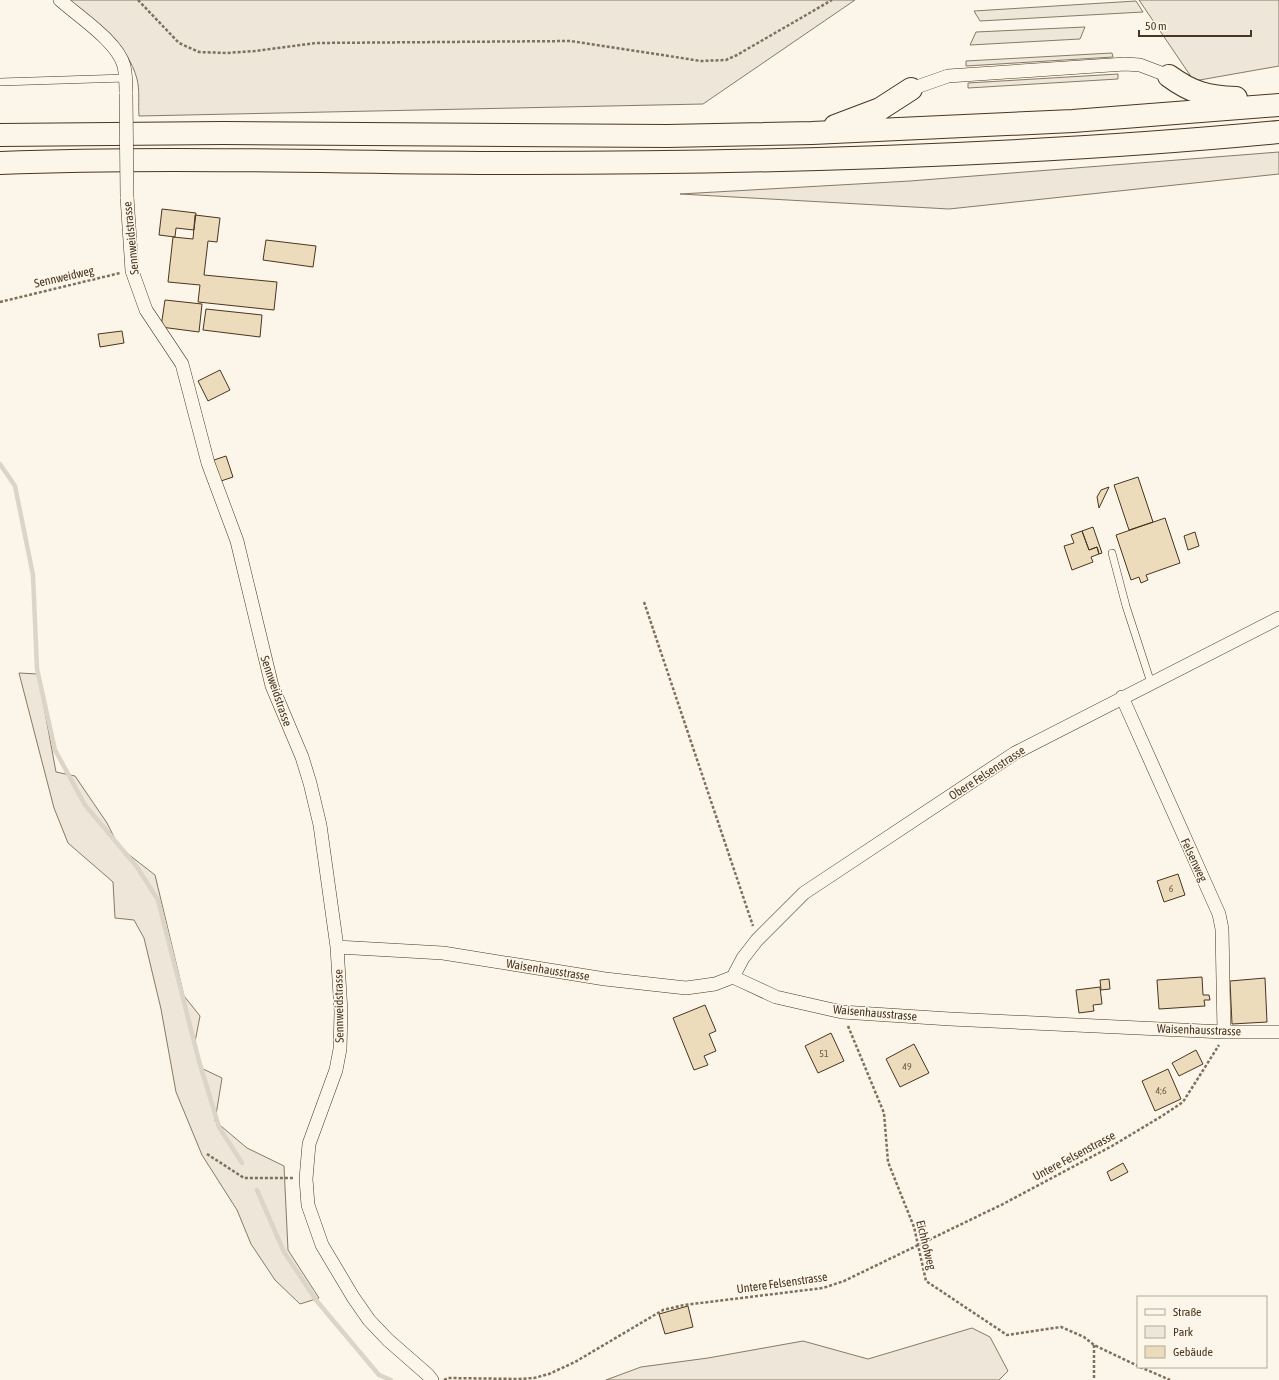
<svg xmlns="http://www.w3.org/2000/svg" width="1279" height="1380" font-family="'Asap Condensed',sans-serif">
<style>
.green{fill:#ede6d9;stroke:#887966}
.parking{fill:#ede7d9;stroke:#887966}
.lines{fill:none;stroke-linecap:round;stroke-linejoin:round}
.stream{stroke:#dcd4c6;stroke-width:4.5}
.building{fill:#ecdcbc;stroke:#4a3520}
.service-casing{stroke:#4a3520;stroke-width:8}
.minor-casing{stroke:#4a3520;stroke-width:14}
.motorway-casing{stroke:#4a3520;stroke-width:24}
.path{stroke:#7f6f5c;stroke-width:2.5;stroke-dasharray:3 2;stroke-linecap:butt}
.service{stroke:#fbf6e9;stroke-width:7}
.minor{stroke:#fbf6e9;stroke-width:13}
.motorway{stroke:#fbf6e9;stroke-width:22}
.minor-bridge-casing{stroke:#4a3520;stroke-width:14;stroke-linecap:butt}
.minor-bridge{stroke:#fbf6e9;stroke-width:13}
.labels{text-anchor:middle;stroke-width:3;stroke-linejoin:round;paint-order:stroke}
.number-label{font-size:10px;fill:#725f47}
.street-label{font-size:12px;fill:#4a3520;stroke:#fbf6e9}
</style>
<rect width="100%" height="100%" fill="#fbf6e9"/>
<!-- green -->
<path class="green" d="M67 0H855L703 104 139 116C138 105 140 90 137 79 128 44 94 22 67 0Z
M1139 0H1279V66L1194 81Z
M1279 152V174L949 209 680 194 910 181Z
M19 673 38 674 56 772 75 776 107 823 119 847 155 875 184 996 200 1016 195 1042 201 1068 222 1078 215 1121 247 1148 284 1166 288 1250 319 1298 300 1304 275 1280 251 1244 237 1210 202 1155 176 1092 161 1009 144 938 134 920 115 918 113 882 68 843 54 808Z
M972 1328 990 1337 1008 1371 999 1380H606L641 1367 708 1358 803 1341 868 1359Z"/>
<!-- parking -->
<path class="parking" d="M1136 1 1143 12 980 21 974 11Z
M1085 27 1080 39 970 45 976 32Z
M1112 53 1113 57 966 66V61Z
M1118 74V79L968 88V83Z"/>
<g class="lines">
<!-- stream -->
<path class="stream" d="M0 464 15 486 33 575 37 669 55 750 85 805 137 867 158 900 199 1061 219 1127 242 1163
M257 1190 284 1252 316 1300 379 1375 391 1380"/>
</g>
<!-- building -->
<path class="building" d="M162 209 196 213 194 230 176 228 175 237 159 235Z
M195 215 220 218 217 242 208 241 204 275 277 282 274 310 198 302 200 285 168 282 173 237 193 239Z
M266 240 316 246 313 267 263 260Z
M165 300 202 304 199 332 161 327Z
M206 309 262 315 260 337 203 330Z
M122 331 124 343 100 347 98 334Z
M220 370 230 390 208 401 198 381Z
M226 456 233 477 218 482 211 461Z
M1138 477 1153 522 1129 530 1114 485Z
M1109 487 1099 508 1097 497 1101 490Z
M1165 518 1180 563 1146 575 1148 580 1141 583 1139 577 1131 580 1116 535Z
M1093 527 1102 553 1099 554 1097 547 1089 550 1082 531Z
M1082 531 1089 550 1097 547 1099 554 1091 557 1093 562 1072 570 1064 546 1074 543 1071 535Z
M1195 532 1199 546 1188 550 1184 536Z
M1178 874 1185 895 1164 902 1157 881Z
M1202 977 1203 995H1209L1210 1000H1204L1205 1006 1159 1009 1157 980Z
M1265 978 1267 1022 1232 1024 1230 981Z
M1109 979 1110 989 1101 990 1100 980Z
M1100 987 1102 1004 1093 1005 1094 1011 1079 1013 1076 990Z
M705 1005 716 1031 709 1034 716 1051 704 1056 708 1065 694 1070 673 1018Z
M831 1033 844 1061 818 1073 805 1046Z
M914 1044 929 1073 900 1087 886 1059Z
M1196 1050 1203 1064 1179 1076 1172 1063Z
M1168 1069 1181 1099 1155 1111 1142 1081Z
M1123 1163 1128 1172 1111 1181 1107 1172Z
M688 1306 693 1327 665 1334 659 1314Z"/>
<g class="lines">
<defs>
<path id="service" d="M0 82 126 78
M1112 553 1126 606 1151 683"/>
<path id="minor" d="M60 0C78 16 118 42 124 66 126 75 126 84 126 94
M911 89 948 76 1125 64 1140 65 1169 76
M127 197 132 271 146 310 182 364 208 463 237 541 272 686 302 757 310 783 320 825 337 947 341 1012 340 1049 336 1070 309 1144 306 1179 308 1205 322 1245 353 1297 369 1320 388 1340 428 1375 432 1380
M1122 697 1219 914 1222 929 1224 1032
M337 947 443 953 605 979 686 988 715 984 733 977 776 997 842 1012 950 1019 1224 1032H1279
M733 977 743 958 757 940 804 893 1015 753 1279 618"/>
<path id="motorway" d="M1169 76C1192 93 1208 97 1236 98
M835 126 880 109 911 89
M0 135 223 133 667 136 812 133 1073 121 1279 105
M0 163C174 156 347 163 521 163 774 163 1027 156 1279 132"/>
</defs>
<!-- service casing -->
<use href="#service" class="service-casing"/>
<!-- minor casing -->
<use href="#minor" class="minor-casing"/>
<!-- motorway casing -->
<use href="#motorway" class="motorway-casing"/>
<!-- path -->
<path class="path" d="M138 0 179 43 199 52 226 53 255 51 316 43 571 41 701 61 726 60 737 55 832 0
M0 302 120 273
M644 602 753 926
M848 1026 884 1113 888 1162 914 1227 926 1281 1007 1335 1061 1327 1084 1337 1094 1345 1138 1366
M207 1154 244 1178H294
M1094 1345V1380
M1140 1367 1170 1380
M444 1380 448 1378 518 1379 534 1378 549 1374 575 1362 663 1310 684 1305 823 1288 844 1281 1003 1204 1112 1146 1162 1116 1183 1102 1219 1045"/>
<!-- service -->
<use href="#service" class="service"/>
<!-- minor -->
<use href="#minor" class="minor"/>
<!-- motorway -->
<use href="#motorway" class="motorway"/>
<defs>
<path id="minor-bridge" d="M126 94 127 197"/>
</defs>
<!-- minor-bridge casing -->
<use href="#minor-bridge" class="minor-bridge-casing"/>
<!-- minor-bridge -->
<use href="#minor-bridge" class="minor-bridge"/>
</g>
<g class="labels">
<!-- number labels -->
<g class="number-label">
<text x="1171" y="892">6</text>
<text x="824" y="1057">51</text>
<text x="907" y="1070">49</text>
<text x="1161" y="1094">4;6</text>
</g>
<!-- street labels -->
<g class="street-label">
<text transform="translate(131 238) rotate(-96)" y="4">Sennweidstrasse</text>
<text transform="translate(64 277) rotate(-13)" y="4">Sennweidweg</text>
<text transform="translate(276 691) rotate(71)" y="4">Sennweidstrasse</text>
<text transform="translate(987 773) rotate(-33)" y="4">Obere Felsenstrasse</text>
<text transform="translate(1194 860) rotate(65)" y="4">Felsenweg</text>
<text transform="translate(548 970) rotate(9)" y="4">Waisenhausstrasse</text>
<text transform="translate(339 1006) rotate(-91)" y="4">Sennweidstrasse</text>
<text transform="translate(875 1013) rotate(5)" y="4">Waisenhausstrasse</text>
<text transform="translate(1199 1030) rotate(2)" y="4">Waisenhausstrasse</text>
<text transform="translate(1074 1156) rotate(-28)" y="4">Untere Felsenstrasse</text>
<text transform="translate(926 1245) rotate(76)" y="4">Eichhofweg</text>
<text transform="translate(782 1283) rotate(-8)" y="4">Untere Felsenstrasse</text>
</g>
</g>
<!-- legend -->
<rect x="1137" y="1296" width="130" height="72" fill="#fbf6e9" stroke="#b4a999"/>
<rect x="1145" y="1309" width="20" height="6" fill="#fbf6e9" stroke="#b4a999"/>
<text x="1173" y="1316" font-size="12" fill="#4a3520">Straße</text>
<rect x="1145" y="1326" width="20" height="12" fill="#ede6d9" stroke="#b4a999"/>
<text x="1173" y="1336" font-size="12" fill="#4a3520">Park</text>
<rect x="1145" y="1346" width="20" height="12" fill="#ecdcbc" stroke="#b4a999"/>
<text x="1173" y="1356" font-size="12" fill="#4a3520">Gebäude</text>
<!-- scale -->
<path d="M1139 30v6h112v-6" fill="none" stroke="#4a3520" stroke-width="2"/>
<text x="1145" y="30" font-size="12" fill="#4a3520" stroke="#fbf6e9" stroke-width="3" paint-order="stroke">50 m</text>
</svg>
